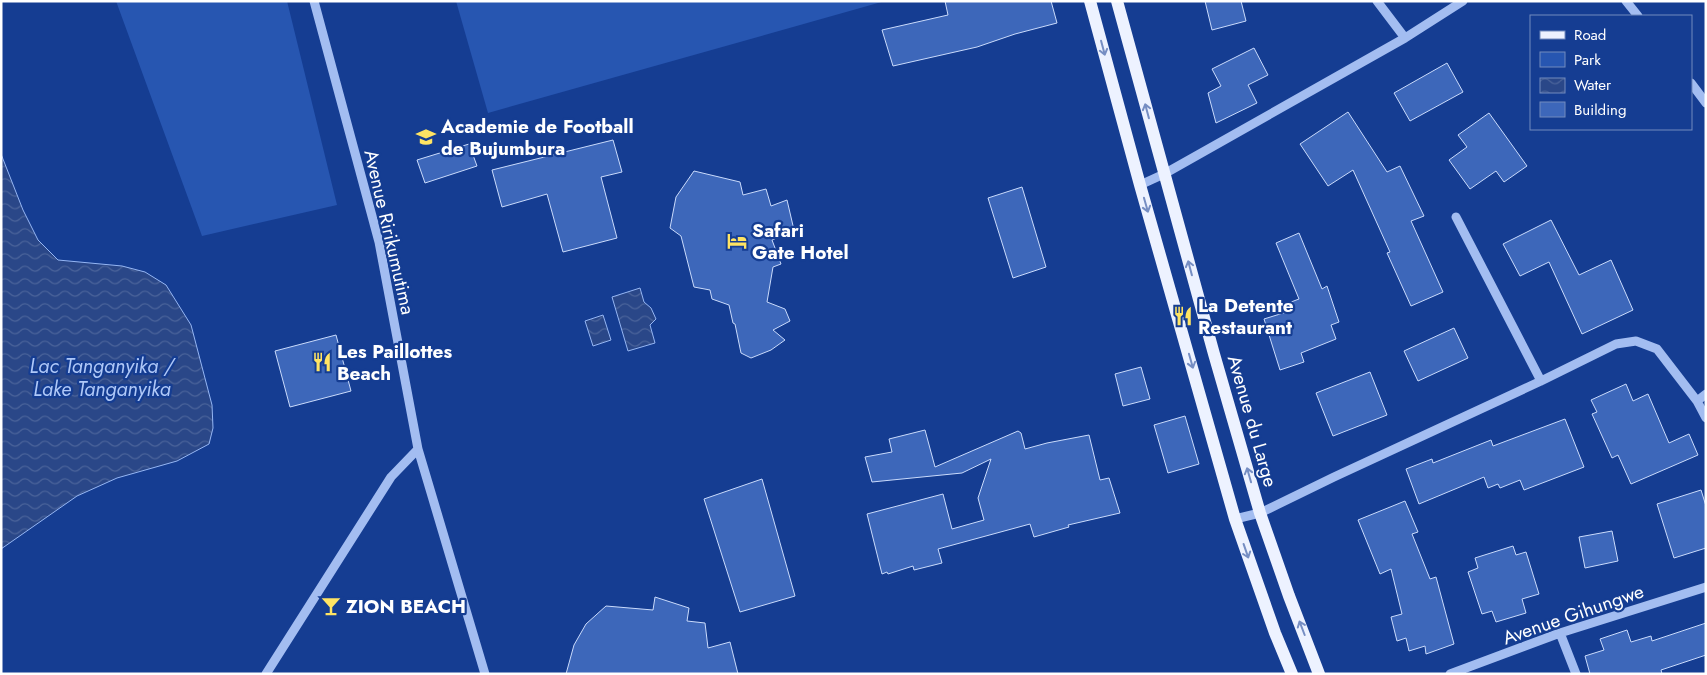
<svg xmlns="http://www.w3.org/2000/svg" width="1707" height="675" font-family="Jost,sans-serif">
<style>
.park{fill:#2756b1}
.water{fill:url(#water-waves);stroke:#95b6f4}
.building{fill:#3d67ba;stroke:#cadbfc}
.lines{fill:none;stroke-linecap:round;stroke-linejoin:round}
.minor{stroke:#a3bdf1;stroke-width:9}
.major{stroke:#edf2ff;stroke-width:12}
.oneway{stroke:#768ec3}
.labels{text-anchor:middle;stroke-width:4.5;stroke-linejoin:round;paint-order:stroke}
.poi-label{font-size:19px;font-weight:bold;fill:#fff;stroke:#153d92;text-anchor:start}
.street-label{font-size:19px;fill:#fff;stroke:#153d92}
.water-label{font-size:20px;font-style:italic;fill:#afc8f8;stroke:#153d92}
</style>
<defs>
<pattern id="water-waves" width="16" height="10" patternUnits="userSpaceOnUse" patternTransform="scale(1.25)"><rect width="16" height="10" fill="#2a4788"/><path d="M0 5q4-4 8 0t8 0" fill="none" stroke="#4a639a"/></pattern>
</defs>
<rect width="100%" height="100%" fill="#153d92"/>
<!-- park -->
<path class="park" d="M116 1H287L337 205 202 236Z
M456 1H885L488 113Z"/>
<!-- water -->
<path class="water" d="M1 154 23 210 38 240 58 260 122 266 145 272 166 285 191 325 212 405 213 428 209 444 177 461 117 478 77 496 1 549Z
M640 288 644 302 651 308 656 319 650 325 655 343 628 351 612 297Z
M603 315 611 340 593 346 585 321Z"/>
<!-- building -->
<path class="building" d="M945 1H1051L1057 23 1015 34 977 47 893 66 882 30 948 15Z
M1205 1H1241L1246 21 1212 30Z
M1254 48 1268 75 1248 85 1257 103 1216 123 1208 93 1221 86 1212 69Z
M1447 63 1463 92 1410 121 1394 93Z
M1348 112 1387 172 1400 166 1424 216 1411 221 1443 292 1411 306 1387 253 1390 252 1353 170 1328 186 1300 144Z
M1489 113 1527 166 1504 182 1496 171 1470 189 1449 160 1467 147 1458 135Z
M613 140 622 172 601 177 617 238 563 252 547 194 502 207 492 170Z
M469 144 477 166 425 183 417 160Z
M694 171 740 182 743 195 766 189 771 206 787 200 794 230 772 240 781 264 773 267 767 302 785 309 790 321 773 330 785 340 771 350 751 358 741 353 735 324 733 323 729 305 712 299 710 290 694 287 681 236 670 228 676 197Z
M1022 187 1046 267 1013 278 988 198Z
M1551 220 1579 275 1611 260 1633 310 1582 334 1549 262 1520 276 1503 244Z
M1299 233 1322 289 1327 286 1339 322 1331 325 1336 339 1301 353 1304 362 1280 370 1264 319 1293 310 1291 302 1299 299 1276 243Z
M1454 328 1468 358 1418 381 1404 351Z
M336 335 351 391 290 407 275 351Z
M1141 367 1150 399 1123 406 1115 374Z
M1370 372 1387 415 1333 436 1316 393Z
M1626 384 1633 401 1648 394 1669 443 1689 434 1698 455 1631 484 1618 455 1612 458 1592 414 1597 412 1591 400Z
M1185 416 1199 464 1168 473 1154 425Z
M1565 419 1584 467 1524 490 1520 480 1500 488 1498 484 1488 488 1484 477 1419 504 1406 469 1432 459 1433 463 1491 440 1493 446Z
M925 430 935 467 1018 431 1021 433 1025 449 1047 443 1089 435 1100 480 1109 478 1120 513 1068 525 1069 527 1034 537 1030 524 938 549 942 563 914 570 913 566 888 574 887 572 882 574 867 514 943 494 952 529 984 520 978 498 991 459 962 473 872 482 865 457 892 452 889 439Z
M762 479 795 596 740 612 704 499Z
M1701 490 1706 506V548L1674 558 1657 504Z
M1405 501 1418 532 1412 534 1430 579 1436 577 1454 644 1426 654 1425 646 1409 651 1406 638 1397 641 1391 617 1402 614 1391 569 1380 574 1358 520Z
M1612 531 1618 561 1585 568 1579 537Z
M1513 546 1516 555 1526 552 1539 594 1522 599 1526 613 1496 622 1492 611 1482 614 1468 572 1478 568 1475 558Z
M655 597 689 608 687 621 705 623 708 648 730 642 738 674H566L574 645 586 624 606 606 653 610Z
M1706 623V655L1661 670 1662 674H1590L1585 656 1604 650 1600 639 1627 630 1631 642 1651 636 1652 641Z"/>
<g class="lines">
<!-- minor -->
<path class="minor" d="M314 1 379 242 418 449 485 674
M1626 1 1638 16
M1405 38 1463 1
M1691 83 1706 103
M1140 185 1164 174 1405 38 1377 1
M1456 217 1541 381
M1697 401 1706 394
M1235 519 1260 513 1334 477 1541 381 1616 344 1636 341 1657 349 1697 401 1706 418
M1560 633 1576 674
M266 674 391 477 418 449
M1450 674 1560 633 1706 587"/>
<!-- major -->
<path class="major" d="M1090 1 1140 185 1235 519 1275 633 1292 674
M1117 1 1214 354 1260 513 1289 596 1319 674"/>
</g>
<!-- one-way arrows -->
<defs><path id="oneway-shaft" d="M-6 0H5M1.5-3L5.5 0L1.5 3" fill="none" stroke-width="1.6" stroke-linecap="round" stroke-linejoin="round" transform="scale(1.25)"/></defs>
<g class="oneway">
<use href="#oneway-shaft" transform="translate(1103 48) rotate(75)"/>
<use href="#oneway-shaft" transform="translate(1147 111) rotate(-105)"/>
<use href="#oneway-shaft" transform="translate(1146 205) rotate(74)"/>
<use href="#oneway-shaft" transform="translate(1190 268) rotate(-105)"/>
<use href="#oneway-shaft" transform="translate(1191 361) rotate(74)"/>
<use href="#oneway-shaft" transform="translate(1249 475) rotate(-106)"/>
<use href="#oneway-shaft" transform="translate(1246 551) rotate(71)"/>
<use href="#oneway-shaft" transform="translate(1302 628) rotate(-111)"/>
</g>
<!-- icons -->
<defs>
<symbol id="school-bare" viewBox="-9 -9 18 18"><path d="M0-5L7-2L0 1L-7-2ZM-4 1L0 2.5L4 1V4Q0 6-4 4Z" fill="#ffe463" stroke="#153d92" stroke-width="2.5" paint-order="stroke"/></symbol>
<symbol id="hotel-bare" viewBox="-9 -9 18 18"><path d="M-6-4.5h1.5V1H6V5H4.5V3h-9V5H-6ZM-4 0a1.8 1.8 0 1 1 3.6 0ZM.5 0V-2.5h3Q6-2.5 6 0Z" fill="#ffe463" stroke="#153d92" stroke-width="2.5" paint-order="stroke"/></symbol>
<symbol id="restaurant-bare" viewBox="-9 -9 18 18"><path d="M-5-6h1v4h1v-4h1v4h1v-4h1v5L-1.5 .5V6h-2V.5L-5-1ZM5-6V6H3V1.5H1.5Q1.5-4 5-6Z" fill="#ffe463" stroke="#153d92" stroke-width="2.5" paint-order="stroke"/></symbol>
<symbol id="bar-bare" viewBox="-9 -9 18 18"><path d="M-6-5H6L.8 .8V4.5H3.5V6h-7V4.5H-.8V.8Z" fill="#ffe463" stroke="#153d92" stroke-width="2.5" paint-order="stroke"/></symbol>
</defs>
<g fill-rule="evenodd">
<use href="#school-bare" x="412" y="123" width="28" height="28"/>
<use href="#hotel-bare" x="723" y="227" width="28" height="28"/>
<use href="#restaurant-bare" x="1169" y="302" width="28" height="28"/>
<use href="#restaurant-bare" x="308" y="348" width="28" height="28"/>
<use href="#bar-bare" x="317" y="592" width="28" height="28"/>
</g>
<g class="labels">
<!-- poi labels -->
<g class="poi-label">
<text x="441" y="133">Academie de Football<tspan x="441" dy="22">de Bujumbura</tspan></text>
<text x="752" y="237">Safari<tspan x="752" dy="22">Gate Hotel</tspan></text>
<text x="1198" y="312">La Detente<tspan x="1198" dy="22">Restaurant</tspan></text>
<text x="337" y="358">Les Paillottes<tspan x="337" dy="22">Beach</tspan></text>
<text x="346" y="613">ZION BEACH</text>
</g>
<!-- street labels -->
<g class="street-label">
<text transform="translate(390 232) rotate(77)" y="7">Avenue Ririkumutima</text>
<text transform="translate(1253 421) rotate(74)" y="7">Avenue du Large</text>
<text transform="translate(1573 614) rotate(-19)" y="7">Avenue Gihungwe</text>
</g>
<!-- water labels -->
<g class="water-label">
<text x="102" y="373">Lac Tanganyika /<tspan x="102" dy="23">Lake Tanganyika</tspan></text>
</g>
</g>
<!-- border -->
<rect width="1707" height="675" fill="none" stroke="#ffffff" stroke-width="5"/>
<!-- legend -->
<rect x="1530" y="15" width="162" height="115" fill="#153d92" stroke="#738bbe"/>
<rect x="1540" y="31" width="25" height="8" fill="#edf2ff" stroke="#738bbe"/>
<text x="1574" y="40" font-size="15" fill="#ffffff">Road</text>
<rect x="1540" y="52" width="25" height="15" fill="#2756b1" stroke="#738bbe"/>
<text x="1574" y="65" font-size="15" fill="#ffffff">Park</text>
<rect x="1540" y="78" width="25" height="15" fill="url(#water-waves)" stroke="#738bbe"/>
<text x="1574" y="90" font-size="15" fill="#ffffff">Water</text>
<rect x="1540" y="102" width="25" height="15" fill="#3d67ba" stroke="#738bbe"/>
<text x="1574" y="115" font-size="15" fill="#ffffff">Building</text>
</svg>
